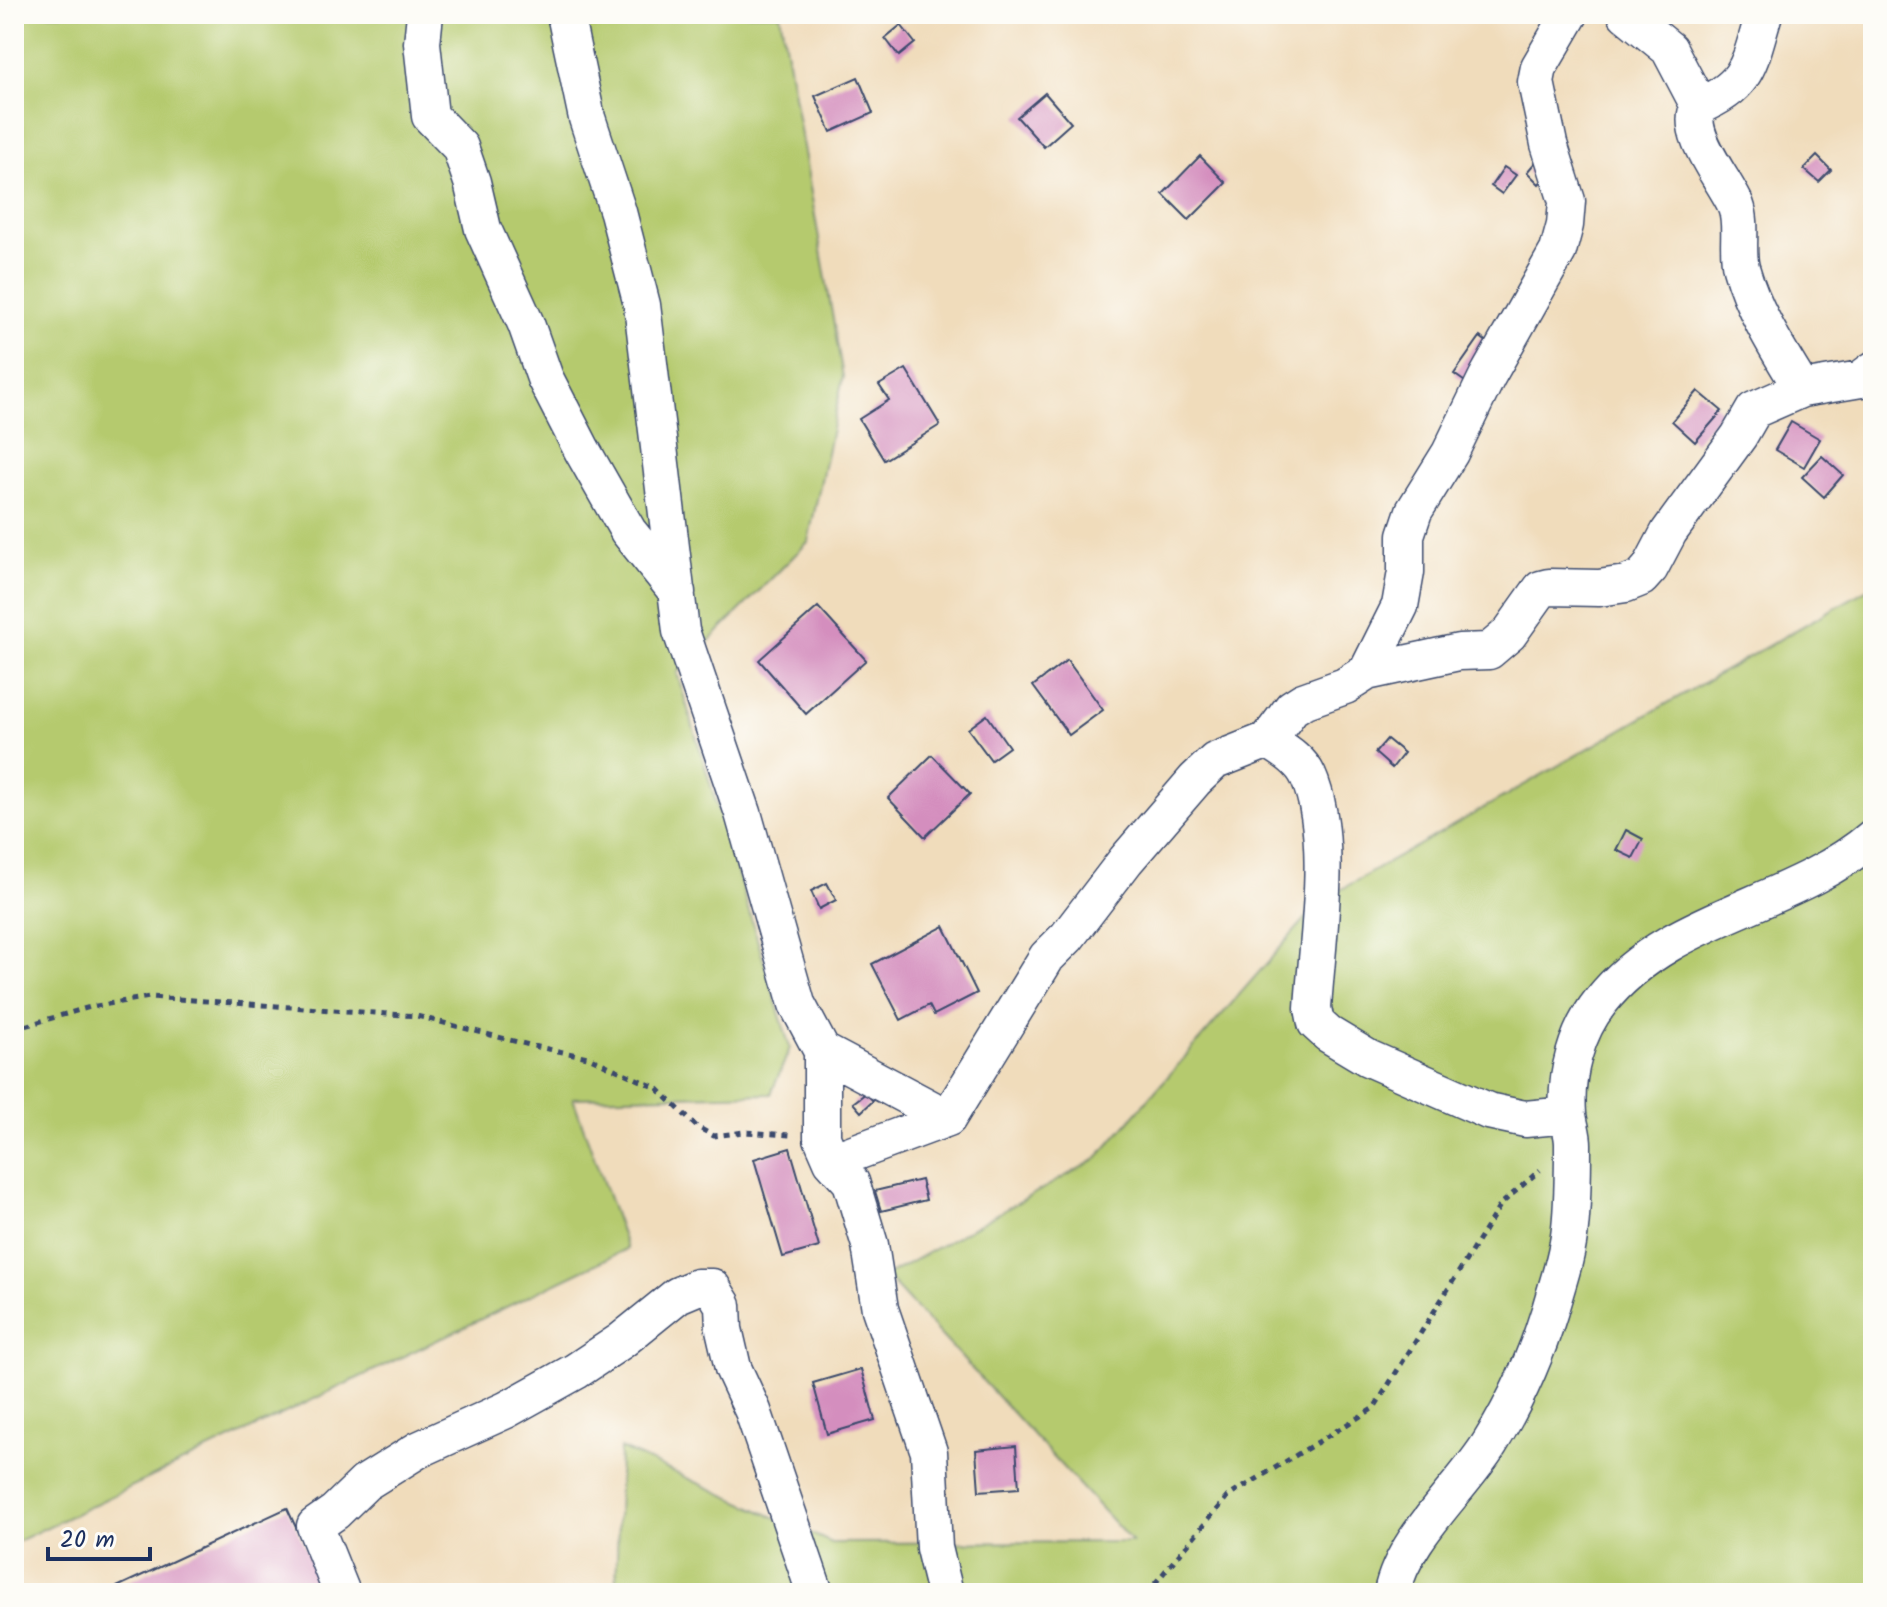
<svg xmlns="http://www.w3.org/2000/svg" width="1887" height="1607" font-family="Kalam,sans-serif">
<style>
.green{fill:#b5ca6e;stroke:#687c66;stroke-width:2}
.building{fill:#d48ebe}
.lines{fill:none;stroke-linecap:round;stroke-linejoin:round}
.minor-casing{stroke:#3b496c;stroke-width:39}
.path{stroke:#3b496c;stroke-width:5;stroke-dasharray:6 6;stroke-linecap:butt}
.minor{stroke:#fff;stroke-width:36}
</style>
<rect width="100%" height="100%" fill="#fdfcf7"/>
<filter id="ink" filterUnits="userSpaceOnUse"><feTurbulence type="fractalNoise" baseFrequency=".0125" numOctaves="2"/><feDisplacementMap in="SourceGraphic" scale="16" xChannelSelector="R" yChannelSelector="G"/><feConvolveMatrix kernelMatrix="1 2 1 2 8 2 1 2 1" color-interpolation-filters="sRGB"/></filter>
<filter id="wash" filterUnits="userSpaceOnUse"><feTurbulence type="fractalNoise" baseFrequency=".006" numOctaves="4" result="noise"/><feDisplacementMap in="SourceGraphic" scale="32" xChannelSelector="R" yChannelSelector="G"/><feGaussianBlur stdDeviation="1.8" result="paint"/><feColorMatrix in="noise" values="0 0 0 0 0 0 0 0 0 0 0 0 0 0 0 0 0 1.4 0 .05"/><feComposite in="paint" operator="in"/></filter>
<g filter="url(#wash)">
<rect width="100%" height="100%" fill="#f0dcbb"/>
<!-- green -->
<path class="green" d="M14 14H780L843 377 808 542 677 673 790 1048 771 1094 573 1098 627 1249 14 1543Z
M1873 586V1593H616L620 1448 832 1543 1132 1542 886 1276 1096 1159 1321 901Z"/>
<g id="blocks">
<!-- building -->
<path class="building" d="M901 25 915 43 899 56 885 38Z
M858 77 873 113 831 132 815 96Z
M1045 93 1071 123 1044 147 1017 117Z
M1200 156 1226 183 1189 220 1163 194Z
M1817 156 1831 170 1819 182 1804 169Z
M1538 159 1551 170 1539 184 1527 172Z
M1504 167 1516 175 1502 194 1491 186Z
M1480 337 1499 351 1468 384 1454 374Z
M906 369 940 425 884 460 859 419 889 400 879 385Z
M1698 391 1722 411 1695 442 1672 421Z
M1791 422 1820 439 1804 467 1775 450Z
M1822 456 1843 475 1824 497 1802 477Z
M818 607 866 660 806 714 759 660Z
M1067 660 1103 710 1069 735 1033 686Z
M987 715 1009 747 991 760 968 729Z
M1387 739 1404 753 1392 768 1375 753Z
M932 755 970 794 925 837 888 798Z
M1626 830 1643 839 1633 858 1616 850Z
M827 883 836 900 819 909 811 891Z
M944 926 977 993 934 1015 929 1005 901 1020 872 964Z
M866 1093 873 1101 861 1112 853 1103Z
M790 1148 819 1247 783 1257 754 1159Z
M921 1180 926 1200 881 1211 875 1191Z
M861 1369 875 1420 827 1434 813 1383Z
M1016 1446 1019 1488 979 1491 976 1450Z
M287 1508 326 1593H104Z"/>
</g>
</g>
<g filter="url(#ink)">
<use href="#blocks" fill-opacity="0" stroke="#3b496c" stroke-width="2"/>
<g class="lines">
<defs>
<path id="minor" d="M425 14 422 43 430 116 460 147 472 182 483 229 526 324 545 378 582 450 628 531 677 592
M565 14 587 118 618 212 642 305 681 631 743 813 797 1004 822 1051V1138L832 1161 851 1182 870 1245 880 1309 929 1452 934 1548 945 1593
M1626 14 1669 49 1699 106
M1764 14C1749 62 1750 85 1699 106 1683 133 1726 181 1736 206 1743 225 1736 248 1741 268 1753 311 1779 351 1802 389
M1367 672 1400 606 1406 572V535L1414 511 1450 453 1487 377 1558 251 1565 225 1567 201 1549 144 1536 82 1539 67 1570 14
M1268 740C1283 750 1300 759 1308 776 1335 836 1317 942 1313 1008L1316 1023 1328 1034 1368 1058 1488 1111 1525 1119 1568 1115
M822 1051 948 1118 1047 957 1067 937 1126 860 1195 780 1215 761 1268 740 1292 708 1303 701 1345 686 1367 672 1459 652 1489 651 1509 634 1541 589 1549 587 1599 588 1626 584 1641 578 1650 568 1669 532 1739 436 1754 410 1802 389 1861 379 1873 370
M832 1161 948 1118
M342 1593 315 1526 335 1512 365 1483 418 1450 506 1410 576 1371 621 1341 678 1295 697 1287H712L723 1305 724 1329 733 1368 753 1411 815 1593
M1392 1593C1403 1538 1461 1490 1490 1443 1515 1403 1536 1356 1550 1310 1557 1285 1568 1255 1570 1228 1573 1201 1573 1172 1573 1144 1573 1134 1569 1124 1568 1114 1565 1075 1576 1032 1601 1001 1670 914 1792 907 1873 837"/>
</defs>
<!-- minor casing -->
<use href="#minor" class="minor-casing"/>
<!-- path -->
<path class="path" d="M14 1029 90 1007 150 997 417 1016 533 1046 588 1057 657 1088 697 1127 714 1136 744 1132 790 1135
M1147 1593 1227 1497 1374 1408 1501 1204 1540 1170"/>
<!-- minor -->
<use href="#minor" class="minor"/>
</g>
</g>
<!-- margin -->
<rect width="1887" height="1607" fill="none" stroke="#fdfcf7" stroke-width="48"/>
<!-- scale -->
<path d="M48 1547v12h102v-12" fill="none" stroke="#1b2f5e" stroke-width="4"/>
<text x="60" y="1547" font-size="24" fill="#1b2f5e" stroke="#fdfcf7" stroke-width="6" paint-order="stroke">20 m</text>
</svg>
